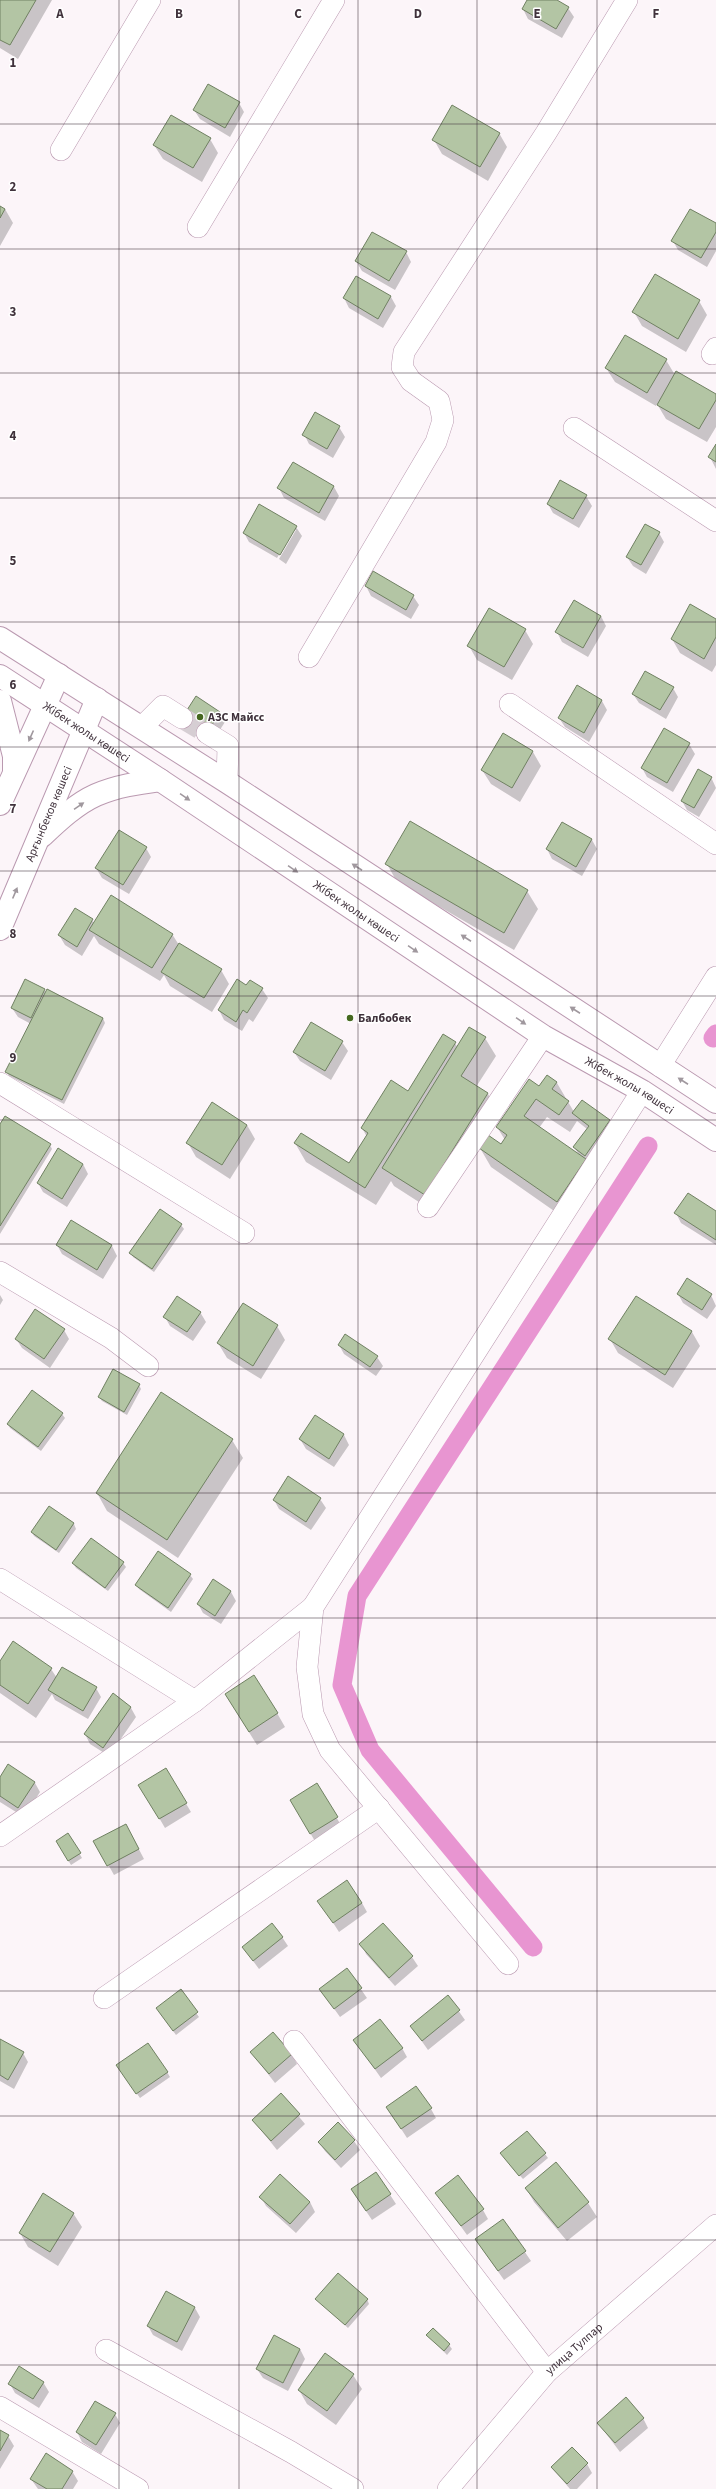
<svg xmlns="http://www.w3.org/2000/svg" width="716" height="2489" font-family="'Source Sans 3',sans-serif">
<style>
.shadow{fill:#0003;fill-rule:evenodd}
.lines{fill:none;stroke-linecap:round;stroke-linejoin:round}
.canal{stroke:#e895d1;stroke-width:19}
.building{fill:#b3c5a4;stroke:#708162}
.minor-tunnel{stroke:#d6ced3;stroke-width:21;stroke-dasharray:21 10;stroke-linecap:butt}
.minor-casing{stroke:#ba99b0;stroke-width:22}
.major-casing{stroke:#ba99b0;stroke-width:24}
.minor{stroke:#fff;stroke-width:21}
.major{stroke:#fff;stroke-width:22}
.oneway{fill:#a0989e}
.grid{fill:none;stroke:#40323c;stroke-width:1;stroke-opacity:0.55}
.poi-dot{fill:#45681f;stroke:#fff;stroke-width:1.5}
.labels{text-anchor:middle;stroke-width:3;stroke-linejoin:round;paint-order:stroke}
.poi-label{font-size:12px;font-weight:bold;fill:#40323c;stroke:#fff;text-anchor:start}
.street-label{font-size:12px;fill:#40323c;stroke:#fff}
.grid-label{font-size:13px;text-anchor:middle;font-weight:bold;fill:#40323c;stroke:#fff;stroke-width:3;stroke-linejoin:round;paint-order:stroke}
</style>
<rect width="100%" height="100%" fill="#fcf5f9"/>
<!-- shadow -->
<path class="shadow" d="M0 0H52L18 59 0 48Z
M528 0H555L568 8 574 17 562 38 528 19 523 9Z
M239 103 244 112 230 137 200 119 194 110Z
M499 133 507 147 488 181 442 154 434 140Z
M210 139 218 153 202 182 163 159 154 145Z
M0 207 5 209 13 223 0 246Z
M716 225V251L707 267 678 250 673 241Z
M406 252 411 262 395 290 362 271 356 261Z
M356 277 391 297 396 306 383 328 349 308 344 298Z
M699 301 707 315 686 352 642 326 634 312Z
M666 360 675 375 716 395V427L707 442 666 419 657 404 656 406 615 382 606 368Z
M316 413 339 427 345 437 333 458 309 444 304 434Z
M716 446V469L710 457Z
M293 463 334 487 339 496 325 521 284 498 279 488Z
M586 496 592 506 579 528 553 513 548 504Z
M296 527 302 536 286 564 279 559 296 530H294L277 558 249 542 244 533Z
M659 533 664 542 646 574 633 566 627 557Z
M366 586 413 596 419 605 411 619 371 596Z
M601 616 606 626 588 657 562 642 557 632Z
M716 620V665L712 672 680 653 672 639Z
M525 630 533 644 512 680 477 660 469 646Z
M577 687 602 701 607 710 589 742 565 727 559 718Z
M673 688 678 697 666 719 639 703 633 694Z
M219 712 225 722 210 745 187 730 182 721Z
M664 729 689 744 695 754 673 792 647 777 642 768Z
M503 735 533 752 541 766 520 802 491 784 482 770Z
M711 777 716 788 699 817 687 810 682 801Z
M562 823 592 840 597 849 582 876 552 859 547 849Z
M146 848 151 857 129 894 102 878 96 868Z
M387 864 527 891 538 909 514 950 397 882Z
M75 909 95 923 172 934 179 945 221 970 229 984 212 1012 170 986 164 975 160 981 99 944 94 936 82 956 65 945 59 935Z
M247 987 262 989 268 998 253 1022 249 1019 242 1031 224 1020 219 1010Z
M44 990 46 993 103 1018 105 1023 64 1104 9 1076 7 1072 31 1024 18 1017 12 1008Z
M485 1038 496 1056 476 1087 488 1094 498 1112 436 1213 394 1186 391 1181 376 1205 306 1162 295 1143 350 1165 367 1137 362 1128 408 1092 455 1043 458 1048Z
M342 1042 348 1051 331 1080 300 1061 294 1052Z
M547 1076 557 1083 574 1112 609 1121 615 1130 567 1220 491 1167 480 1148 501 1146 505 1140 497 1127 539 1087ZM547 1117 570 1132 577 1121 587 1129 574 1147 579 1155 539 1128Z
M247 1125 255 1139 230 1179 196 1157 188 1143Z
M0 1126 50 1145 52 1149 0 1234Z
M83 1164 88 1174 67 1207 43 1192 38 1183Z
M160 1210 181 1225 184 1229 154 1272 133 1257 131 1253Z
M716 1212V1245L681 1223 676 1213Z
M71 1221 112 1246 117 1256 103 1279 62 1254 57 1245Z
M678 1294 711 1295 716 1306 707 1319 683 1303Z
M0 1295 3 1300 0 1305Z
M636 1297 692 1332 700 1346 673 1388 618 1353 610 1339Z
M200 1312 206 1322 193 1341 170 1326 165 1317Z
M277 1326 285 1340 261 1379 227 1358 218 1343Z
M64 1330 69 1339 50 1368 22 1348 16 1339Z
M339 1345 377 1357 383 1366 376 1376 344 1354Z
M139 1385 141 1389 127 1415 102 1401 99 1397Z
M62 1414 65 1418 41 1451 10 1428 8 1424Z
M315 1417 344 1435 349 1445 334 1467 306 1449 300 1439Z
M232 1440 243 1458 178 1558 107 1511 97 1493Z
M288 1478 320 1499 326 1508 311 1530 279 1509 274 1500Z
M49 1507 74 1524 76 1529 59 1553 34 1536 32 1532Z
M73 1563H123L126 1567 108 1591 76 1568Z
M190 1575 193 1579 171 1612 139 1589 136 1585Z
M213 1580 231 1592 236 1601 221 1624 203 1613 198 1604Z
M0 1663 51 1669 57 1678 96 1688 101 1697 88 1719 55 1700 52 1694 36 1718 0 1693Z
M113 1695 131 1708 136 1717 109 1756 90 1744 85 1734Z
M226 1695 277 1713 285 1727 257 1745Z
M9 1766 35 1783 40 1792 24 1817 0 1802V1779Z
M166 1770 191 1812 165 1828 140 1785Z
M317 1784 342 1827 316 1843 291 1800Z
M68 1834 82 1858 71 1865 57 1841Z
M131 1834 144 1859 114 1875 95 1841Z
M319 1901 362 1903 367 1912 339 1932Z
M383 1924 412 1957 418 1966 395 1986 366 1954 361 1944Z
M282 1937 288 1946 259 1969 243 1947Z
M347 1969 367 1998 340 2017 320 1989Z
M180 1991 199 2017 176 2035 160 2013Z
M448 1996 465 2020 428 2050 411 2026Z
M0 2040 23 2053 28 2062 14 2089 0 2081Z
M354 2040 402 2048 407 2057 381 2078Z
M251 2052 292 2054 297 2064 275 2083Z
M120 2070 167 2072 170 2077 140 2098Z
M281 2095 305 2124 277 2150 253 2120Z
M387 2107 431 2109 436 2118 407 2138Z
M338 2124 354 2141 360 2150 341 2168 325 2151 319 2142Z
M545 2154 548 2158 523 2179 504 2158Z
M556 2164 588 2203 597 2217 567 2241 534 2202 526 2188Z
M376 2173 396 2204 372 2220 358 2199Z
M437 2193 483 2210 488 2219 467 2235Z
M261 2197 310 2202 315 2212 296 2233 266 2206Z
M73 2213 82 2227 58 2266 28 2247 20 2233Z
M503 2220 531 2261 504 2280 476 2240Z
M317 2299H367L369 2304 348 2328Z
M195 2308 200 2317 182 2351 153 2335 148 2326Z
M428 2335 449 2345 452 2349 447 2355Z
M300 2349 305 2359 288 2391 263 2378 257 2369Z
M325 2354 353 2375 362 2389 336 2425 307 2404 299 2390Z
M43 2382 49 2392 39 2408 15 2393 10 2384Z
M115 2414 120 2423 101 2454 82 2442 77 2432Z
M643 2418 648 2428 620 2452 598 2423Z
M0 2432 8 2436 14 2446 0 2469Z
M587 2464 592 2473 577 2489H570L552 2468Z
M72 2471 78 2481 73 2489H38L31 2479Z"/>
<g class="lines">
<!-- canal -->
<path class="canal" d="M713 1038 716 1034
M533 1947 370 1750 342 1685 357 1596 648 1146"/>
</g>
<!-- building -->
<path class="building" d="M0 0H36L10 45 0 40Z
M527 0H557L569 7 556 29 522 9Z
M208 84 240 102 225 128 193 110Z
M452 105 500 133 480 167 432 140Z
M171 115 211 138 193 168 153 145Z
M0 206 5 209 0 218Z
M690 209 716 223V232L701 258 671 241Z
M372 232 407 251 389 281 355 261Z
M655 274 700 300 678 339 632 312Z
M356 276 391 296 378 319 343 298Z
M625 335 667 359 647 393 605 368Z
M676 371 716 394V400L699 429 657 405Z
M315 412 340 426 327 449 302 435Z
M716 444V462L708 457Z
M293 462 334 486 319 513 277 488Z
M560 480 587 495 573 519 547 504Z
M259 504 297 526 280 555 243 533Z
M645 524 660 532 641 565 626 557Z
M373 571 414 595 406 610 365 586Z
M574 600 601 616 583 648 555 632Z
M690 604 716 619V637L704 659 671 639Z
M489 608 526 629 504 667 467 646Z
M645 671 674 687 660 710 632 694Z
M577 685 602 700 584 733 558 718Z
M196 696 220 712 205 736 180 721Z
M664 728 690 743 667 783 641 768Z
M503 733 533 751 512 788 481 770Z
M698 769 712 777 694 808 681 801Z
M410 821 528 890 504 933 385 864Z
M562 822 592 839 576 867 546 849Z
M119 830 147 847 123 885 95 868Z
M111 895 173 934 152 968 89 930Z
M75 908 93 919 77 947 58 935Z
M179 943 222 969 204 998 161 972Z
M25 979 45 989 31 1018 11 1008Z
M237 979 246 985 250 980 263 988 247 1013 243 1010 236 1022 218 1010Z
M47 989 103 1018 62 1100 5 1072Z
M311 1022 343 1041 325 1071 293 1052Z
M469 1027 486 1037 461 1076 488 1093 425 1195 382 1168Z
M443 1034 456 1042 365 1188 294 1143 301 1133 349 1163 368 1133 361 1128 391 1080 408 1091Z
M547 1075 557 1082 552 1089 569 1101 559 1115 536 1099 524 1116 586 1159 557 1202 479 1148 488 1135 501 1144 507 1135 496 1127 529 1079 539 1086Z
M582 1100 610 1120 585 1156 573 1147 589 1126 572 1113Z
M212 1102 247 1125 222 1165 186 1143Z
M5 1116 51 1144 0 1226V1124Z
M58 1148 83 1164 62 1199 37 1183Z
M688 1193 716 1211V1240L674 1213Z
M160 1209 182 1224 152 1269 129 1253Z
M71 1220 112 1245 97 1270 56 1245Z
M687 1278 712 1294 702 1310 677 1294Z
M177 1296 201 1312 187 1332 163 1317Z
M636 1296 692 1331 665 1375 608 1339Z
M243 1303 278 1325 253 1366 217 1343Z
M35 1309 65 1329 44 1359 15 1339Z
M345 1334 378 1356 370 1367 338 1345Z
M113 1369 140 1384 124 1412 98 1397Z
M32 1390 63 1413 38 1447 7 1424Z
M161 1392 233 1439 167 1540 96 1493Z
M315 1415 344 1434 329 1459 299 1439Z
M288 1476 321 1498 306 1522 273 1500Z
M49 1506 74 1523 56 1550 31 1532Z
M91 1538 124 1562 105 1588 72 1563Z
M158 1551 191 1574 168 1608 135 1585Z
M213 1579 231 1591 215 1616 197 1604Z
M13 1641 52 1668 28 1704 0 1685V1661Z
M62 1667 97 1687 83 1711 48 1690Z
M254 1675 278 1713 249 1732 225 1694Z
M113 1693 131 1707 103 1748 84 1734Z
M8 1764 35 1782 18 1808 0 1796V1777Z
M166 1768 187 1803 159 1819 138 1785Z
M317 1783 338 1817 310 1834 290 1800Z
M126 1824 139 1849 107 1866 93 1841Z
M68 1833 81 1853 68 1861 56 1841Z
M347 1880 362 1903 333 1923 317 1901Z
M272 1923 283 1937 253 1961 242 1947Z
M383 1923 413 1956 389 1978 359 1944Z
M347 1968 362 1988 334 2009 319 1989Z
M181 1989 198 2012 173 2031 156 2008Z
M448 1995 460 2010 422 2041 410 2026Z
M380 2019 403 2048 375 2069 353 2040Z
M273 2032 292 2054 269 2074 250 2052Z
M0 2039 24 2052 8 2080 0 2075Z
M148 2043 168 2072 136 2094 116 2065Z
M416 2086 432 2108 401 2129 386 2107Z
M281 2093 300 2114 271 2141 252 2120Z
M338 2122 355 2140 335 2160 318 2142Z
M527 2131 546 2153 519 2176 500 2153Z
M556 2162 589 2202 558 2228 525 2188Z
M376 2172 391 2194 366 2211 351 2189Z
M280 2174 310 2202 290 2224 259 2197Z
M458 2175 484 2209 461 2226 435 2193Z
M43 2193 74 2213 50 2252 19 2233Z
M503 2219 526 2251 498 2271 475 2239Z
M338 2273 368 2299 345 2325 315 2299Z
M166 2291 195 2307 177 2342 147 2326Z
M433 2328 450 2344 444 2351 426 2335Z
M274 2335 300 2349 283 2383 256 2369Z
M325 2353 354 2374 327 2411 298 2390Z
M19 2366 44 2382 33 2399 8 2384Z
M626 2397 644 2418 615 2443 597 2423Z
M95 2401 116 2413 96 2445 76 2432Z
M0 2430 9 2435 0 2451Z
M572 2447 588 2463 567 2484 551 2467Z
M46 2453 73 2471 62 2489H47L30 2479Z"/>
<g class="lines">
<!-- minor-tunnel -->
<path class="minor-tunnel" d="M182 718 207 733"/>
<defs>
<g id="minor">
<path d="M61 150 150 0"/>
<path d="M198 227 334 0"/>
<path d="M712 354 716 348"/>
<path d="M574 428 716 521"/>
<path d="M309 657 436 442 443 420 439 401 411 381 402 367 404 352 546 133 627 0"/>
<path d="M510 704 716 844"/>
<path d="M142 727 163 706 182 718"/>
<path d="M207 733 228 746 227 782"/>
<path d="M660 1066 716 977"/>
<path d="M0 1083 244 1233"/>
<path d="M428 1207 543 1036"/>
<path d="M0 1272 111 1338 148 1366"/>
<path d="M0 1579 195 1701"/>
<path d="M0 1836 195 1701 313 1607"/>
<path d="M508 1964 330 1750 313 1714 307 1667 313 1607 642 1091"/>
<path d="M104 1998 379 1808"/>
<path d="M294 2041 547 2372"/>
<path d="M106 2350 291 2452 353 2489"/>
<path d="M0 2407 138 2489"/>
<path id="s1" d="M448 2489 547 2372 716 2225"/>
</g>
<g id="major">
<path d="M0 638 227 782 716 1102"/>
<path id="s2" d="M0 676 160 780 543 1036 642 1091 716 1140"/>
<path d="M0 701 14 756V772"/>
<path d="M0 804 59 675"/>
<path d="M42 836C58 821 76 804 96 795 117 786 138 783 160 780"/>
<path id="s3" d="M0 929 97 699"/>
</g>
</defs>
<!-- minor casing -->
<use href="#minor" class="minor-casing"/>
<!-- major casing -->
<use href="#major" class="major-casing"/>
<!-- minor -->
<use href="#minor" class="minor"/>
<!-- major -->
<use href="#major" class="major"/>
</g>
<!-- one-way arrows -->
<defs><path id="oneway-solid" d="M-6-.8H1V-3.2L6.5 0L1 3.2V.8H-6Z"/></defs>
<g class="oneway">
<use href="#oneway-solid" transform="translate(31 736) rotate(114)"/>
<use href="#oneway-solid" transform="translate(185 797) rotate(34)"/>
<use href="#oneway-solid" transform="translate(79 806) rotate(-34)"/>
<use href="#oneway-solid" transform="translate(357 867) rotate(-147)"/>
<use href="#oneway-solid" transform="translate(293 869) rotate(34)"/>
<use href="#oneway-solid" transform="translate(15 893) rotate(-67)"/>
<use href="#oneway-solid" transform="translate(466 938) rotate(-147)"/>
<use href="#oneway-solid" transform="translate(413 949) rotate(34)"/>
<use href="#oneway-solid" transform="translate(575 1010) rotate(-147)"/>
<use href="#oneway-solid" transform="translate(521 1021) rotate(34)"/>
<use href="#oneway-solid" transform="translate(683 1081) rotate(-147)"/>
</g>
<!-- grid -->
<path class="grid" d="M119 0V2489M239 0V2489M358 0V2489M477 0V2489M597 0V2489M0 124H716M0 249H716M0 373H716M0 498H716M0 622H716M0 747H716M0 871H716M0 996H716M0 1120H716M0 1244H716M0 1369H716M0 1493H716M0 1618H716M0 1742H716M0 1867H716M0 1991H716M0 2116H716M0 2240H716M0 2365H716"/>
<!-- markers -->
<g class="poi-dot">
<circle cx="200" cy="717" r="4"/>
<circle cx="350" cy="1018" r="4"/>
</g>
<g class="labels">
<!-- poi labels -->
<g class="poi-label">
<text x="208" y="721">АЗС Майсс</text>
<text x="358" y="1022">Балбобек</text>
</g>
<!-- street labels -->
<g class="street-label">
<text dy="4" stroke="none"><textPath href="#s2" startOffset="103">Жібек жолы көшесі</textPath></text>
<text dy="4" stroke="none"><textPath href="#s3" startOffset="125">Арғынбеков көшесі</textPath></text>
<text dy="4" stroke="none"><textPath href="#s2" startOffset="427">Жібек жолы көшесі</textPath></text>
<text dy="4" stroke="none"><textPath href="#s2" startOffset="751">Жібек жолы көшесі</textPath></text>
<text dy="4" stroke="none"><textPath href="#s1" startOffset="189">улица Тулпар</textPath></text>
</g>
</g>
<g class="grid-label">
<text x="60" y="18">A</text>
<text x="179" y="18">B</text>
<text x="298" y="18">C</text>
<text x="418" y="18">D</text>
<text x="537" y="18">E</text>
<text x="656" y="18">F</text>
<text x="13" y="67">1</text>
<text x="13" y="191">2</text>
<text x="13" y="316">3</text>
<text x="13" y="440">4</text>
<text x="13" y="565">5</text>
<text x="13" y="689">6</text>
<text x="13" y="813">7</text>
<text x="13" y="938">8</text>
<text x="13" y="1062">9</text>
</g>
</svg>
